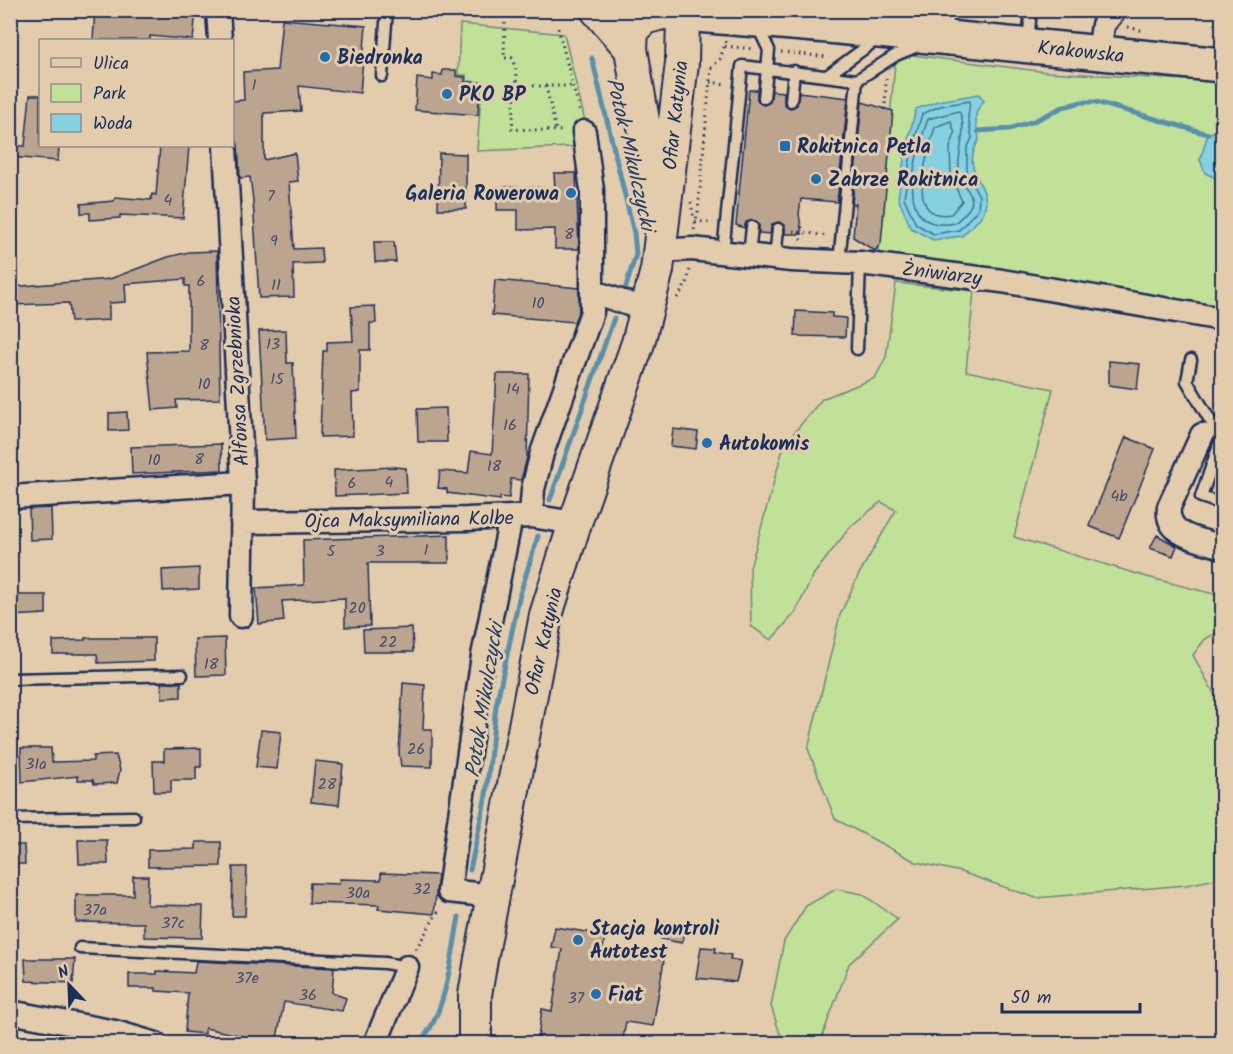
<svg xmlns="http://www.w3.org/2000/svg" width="1233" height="1054" font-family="Kalam,sans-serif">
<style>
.green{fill:#c1e098;stroke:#6e887b;stroke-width:1.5}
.water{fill:#83d1e1;stroke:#5990ad;stroke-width:1.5}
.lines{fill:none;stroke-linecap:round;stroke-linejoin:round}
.shore{stroke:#457092;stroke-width:1.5}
.stream{stroke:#5990ad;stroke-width:5}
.building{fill:#bba58f;stroke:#1b2f5e;stroke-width:1.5}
.lane-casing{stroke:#1b2f5e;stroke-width:15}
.street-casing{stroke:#1b2f5e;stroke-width:27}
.secondary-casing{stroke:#1b2f5e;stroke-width:36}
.primary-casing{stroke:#1b2f5e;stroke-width:38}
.path{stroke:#1b2f5e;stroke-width:3;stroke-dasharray:1.5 4.5;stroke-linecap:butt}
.lane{stroke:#e2ccab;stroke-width:10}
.street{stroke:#e2ccab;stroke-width:22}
.secondary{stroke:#e2ccab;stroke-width:32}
.primary{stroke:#e2ccab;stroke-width:33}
.poi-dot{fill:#1f6fb2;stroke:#e2ccab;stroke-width:2}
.labels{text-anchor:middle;stroke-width:6;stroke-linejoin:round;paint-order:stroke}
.number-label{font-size:16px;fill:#434c6a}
.street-label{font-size:20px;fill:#1b2f5e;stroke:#e2ccab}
.poi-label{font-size:20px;font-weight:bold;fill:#1b2f5e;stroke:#e2ccab;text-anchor:start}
.water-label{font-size:21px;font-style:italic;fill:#253f6b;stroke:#e2ccab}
</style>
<rect width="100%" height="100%" fill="#e2ccab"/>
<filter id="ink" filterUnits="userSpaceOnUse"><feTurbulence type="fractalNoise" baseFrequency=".0167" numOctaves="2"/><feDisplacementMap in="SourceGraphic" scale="12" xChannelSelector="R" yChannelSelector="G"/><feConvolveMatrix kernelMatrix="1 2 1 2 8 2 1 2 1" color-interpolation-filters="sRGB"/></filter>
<g filter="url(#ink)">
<!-- green -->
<path class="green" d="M460 24 564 34 591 146 477 151 482 82 467 81 466 75H458Z
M896 53 1047 72 1222 82V311L998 268 877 258Z
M896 283 974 291 966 371 1053 389 1014 537 1147 577 1222 596V630L1205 639 1193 655 1222 708V878L1186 885 1036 898 961 872 916 862 835 819 808 749 840 615 859 574 896 510 881 502 851 526 814 574 795 613 771 640 751 626 750 568 784 445 822 399 875 378 886 357Z
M836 889 862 894 898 919 849 964 820 1042 788 1043 780 1034 771 1006 784 941 806 906Z"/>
<!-- water -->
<path class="water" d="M979 94 984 101C971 114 977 124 979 140 958 173 994 186 984 211 981 220 968 229 962 236L933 240 911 228 898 198 906 147 916 109 938 101Z
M1222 128V181L1205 173 1200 160 1208 134Z"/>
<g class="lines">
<!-- shore -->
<path class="shore" d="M970 101 968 117 972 138 967 149V174L979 196 978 209 959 230 934 234 916 224 904 198 912 148 922 114 940 106Z
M959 111C969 132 956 152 959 175 961 185 975 194 971 205 969 211 960 218 955 223 891 235 915 155 928 119Z
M951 121 955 134 950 147 951 177 962 201 951 214C903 223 928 152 935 127Z"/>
<!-- stream -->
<path class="stream" d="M592 58 634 233 636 254 624 293
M978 131 1009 129 1034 121 1063 107 1082 102H1096L1208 134
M550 500 614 318
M470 870 486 795 496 706 520 594 538 536
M416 1044C446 1023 452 951 459 917"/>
</g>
<!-- building -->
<path class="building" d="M95 10H196L193 40 150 36V40H93Z
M282 19 366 26 360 93 299 86 301 111 264 113V160L295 153 298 181 289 182 294 249 321 248 322 263 293 264 294 297 259 298 253 200 250 177 240 178 238 145 233 136 232 101 244 100 243 72 277 70Z
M443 70H456V76L465 77V82L480 83 478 115 415 110 417 78 433 80V74L442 75Z
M749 90H757V100L764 105 770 102 772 91 784 92V104L791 108 797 105 799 92 848 98 837 202 801 199 799 214 802 234H785V225L779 222 772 224 770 234 759 233V225L753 220 746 222 744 228 736 225Z
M30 95H40V146H59L58 161 10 157V146H25Z
M862 102 893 111 881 243 875 251 853 237 856 204H852Z
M160 146H189L183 218 120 215V218L90 220V213H81V204L114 201 115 197 151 200 152 194 156 195Z
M439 153 466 154V209H438Z
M554 173H576L579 249H555V229L518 230V210H497V187L555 188Z
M374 242H394L396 262H375Z
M217 251 220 399 176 400 177 408 153 410 147 352 189 351V286H185V279L125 284 126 302 109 303V320L71 322 69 303 10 305V287L110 279 168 257 189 252Z
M495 280 579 288V310L574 322 492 315Z
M375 306 376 323H370V350H360V392L352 393 353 436 320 437 323 351H327V342L353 341 351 307Z
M796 311 832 313V317L846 318 845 337 795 336Z
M286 330 287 363H293L296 438 265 440 259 331Z
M1109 361 1140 364 1137 389 1109 385Z
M497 374H529L527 458 521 480 511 479 509 498 500 497V500L447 493V489L438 488 440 471 468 473 471 451 492 454Z
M446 408 447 442H418L417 409Z
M127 412 128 430 109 431V413Z
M673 429 698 432 696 449 671 446Z
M1126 437 1155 449 1119 538 1089 526Z
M221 444 222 470 132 474 131 447Z
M394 467 406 468 407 493 335 496 334 470Z
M51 508 52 539 30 540 29 509Z
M449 535V563H368L370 626 345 627V598L282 601 284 621 259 624 256 588 304 585 303 540Z
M1157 535 1177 546 1173 556 1150 548Z
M199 568V589L163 591 162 570Z
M10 595H46V614L10 616Z
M412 628 413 652H364L363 630Z
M85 638H154V661L98 663 97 654H53V641L85 640Z
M225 638 226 675 196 676 195 639Z
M161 683H181V697L162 698Z
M403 683 425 685 423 729H432V767L401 766 399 753Z
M261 730 281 732 277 769 256 767Z
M21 748H51L52 762 93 761V756L116 755 120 770 117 783 94 784 93 780H78V776L22 782Z
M201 748V767H196V780H171V792H154L153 761H164V749Z
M315 761 343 764 339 805 311 802Z
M78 840H107L108 864H79Z
M196 842H221V866L148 867V850L196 849Z
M10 845H24L25 864H10Z
M233 867H247L245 916H232Z
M381 873 438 875 434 914 378 909 379 905 309 903 310 883 339 884 340 879 381 880Z
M133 876H148L147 905 203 906 202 938 144 937V923L76 922V895H133Z
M663 923 685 925 682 943 661 939Z
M555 927 605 935 603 950 664 960 653 1026 626 1022 622 1044H537L542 1009 552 1011 562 949 551 947Z
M701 947 716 948 715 952 731 955 730 959 741 961 736 982 696 978Z
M25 959H75L73 983 26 981Z
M196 961 334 968 332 993 346 998 342 1011 284 1002 276 1043 205 1028V1034L185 1032 188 993 156 991V988H129V974H157V971L194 973Z"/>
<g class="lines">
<defs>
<path id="lane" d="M757 25 769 50 764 98
M1028 42 1031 10
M828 75 876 40
M382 76 387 10
M791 101 794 71
M723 252 742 66 857 80 896 55 920 45
M749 255 752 227
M775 258 778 229
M839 262 857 80
M857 349 860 263
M1191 360 1187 381 1221 439 1201 497 1222 504
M10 679 182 675
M10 819 134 817
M80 948 385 963 407 967"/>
<path id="street" d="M218 10 220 40
M940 37 943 10
M1099 53 1103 25 1115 10
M225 146 243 483 241 616
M659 251 692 249 791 260 860 263 1002 281 1222 319
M594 292 646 310
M1202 435 1169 507C1165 537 1200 539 1222 547
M10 497 243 483
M531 516 533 489 542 453 592 312V190L584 132
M242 522 467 519 531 516 575 523
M493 896 449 891 483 656 511 517
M10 1012 115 1032 156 1044
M375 1044 407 967"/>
<path id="secondary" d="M597 10 631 49
M655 193 631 49 632 30 644 18 662 13
M475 1044V995L481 959 546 615 575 523 638 343 657 270 682 63 683 14"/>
<path id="primary" d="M636 10 828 26 1222 65"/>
</defs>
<!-- lane casing -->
<use href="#lane" class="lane-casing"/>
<!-- street casing -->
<use href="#street" class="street-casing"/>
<!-- secondary casing -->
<use href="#secondary" class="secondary-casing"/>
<!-- primary casing -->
<use href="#primary" class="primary-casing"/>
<!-- path -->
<path class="path" d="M505 23 504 58H512L517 74 512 129 564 131
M1128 27 1144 31
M558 28 580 113
M725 46 753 49
M781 52 828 57
M711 68 720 59 726 41
M710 82 725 84
M515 86H573
M546 86 556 131
M885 110 886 79
M691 202 694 219
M695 221 713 223
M694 230 698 211 711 68
M793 231 828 236
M801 240 802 223
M677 298 687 283 690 269
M416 949 440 908"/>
<!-- lane -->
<use href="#lane" class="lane"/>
<!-- street -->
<use href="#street" class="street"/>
<!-- secondary -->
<use href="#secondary" class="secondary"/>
<!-- primary -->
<use href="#primary" class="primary"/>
</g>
</g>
<!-- markers -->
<g class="poi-dot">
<circle cx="325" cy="57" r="6"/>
<circle cx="447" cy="94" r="6"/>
<rect x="779" y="140" width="12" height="12" rx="3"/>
<circle cx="816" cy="179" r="6"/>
<circle cx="571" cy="193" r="6"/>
<circle cx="707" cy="443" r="6"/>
<circle cx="578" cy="940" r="6"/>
<circle cx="596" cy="994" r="6"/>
</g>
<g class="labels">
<!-- number labels -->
<g class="number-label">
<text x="254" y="90">1</text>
<text x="271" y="201">7</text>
<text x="168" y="205">4</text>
<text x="569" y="239">8</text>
<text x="274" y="246">9</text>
<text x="201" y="286">6</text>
<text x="276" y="290">11</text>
<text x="538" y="308">10</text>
<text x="273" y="349">13</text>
<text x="204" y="350">8</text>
<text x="277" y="384">15</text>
<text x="204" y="389">10</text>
<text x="513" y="394">14</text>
<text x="510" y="430">16</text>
<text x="199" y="464">8</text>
<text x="154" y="465">10</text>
<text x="494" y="471">18</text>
<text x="389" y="487">4</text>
<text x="352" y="488">6</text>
<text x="1119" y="501">4b</text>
<text x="426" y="555">1</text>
<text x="331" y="556">5</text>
<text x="380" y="556">3</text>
<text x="357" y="613">20</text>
<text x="388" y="647">22</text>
<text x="211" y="669">18</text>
<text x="416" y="754">26</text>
<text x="36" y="769">31a</text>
<text x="327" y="789">28</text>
<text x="422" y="894">32</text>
<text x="358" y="898">30a</text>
<text x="95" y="915">37a</text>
<text x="173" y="928">37c</text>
<text x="247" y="983">37e</text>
<text x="308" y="1000">36</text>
<text x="576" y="1003">37</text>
</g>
<!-- street labels -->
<g class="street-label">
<text transform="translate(1081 51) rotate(6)" y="7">Krakowska</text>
<text transform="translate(675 115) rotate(-84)" y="7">Ofiar Katynia</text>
<text transform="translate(942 273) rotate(7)" y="7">Żniwiarzy</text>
<text transform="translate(237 381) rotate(-93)" y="7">Alfonsa Zgrzebnioka</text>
<text transform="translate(409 519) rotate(-1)" y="7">Ojca Maksymiliana Kolbe</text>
<text transform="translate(543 641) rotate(-77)" y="7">Ofiar Katynia</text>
</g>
<!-- poi labels -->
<g class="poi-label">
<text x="337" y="64">Biedronka</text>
<text x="459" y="101">PKO BP</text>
<text x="797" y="153">Rokitnica Pętla</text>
<text x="828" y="186">Zabrze Rokitnica</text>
<text x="559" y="200" text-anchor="end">Galeria Rowerowa</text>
<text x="719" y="450">Autokomis</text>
<text x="590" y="935">Stacja kontroli<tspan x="590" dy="23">Autotest</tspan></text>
<text x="608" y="1001">Fiat</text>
</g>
<!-- water labels -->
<g class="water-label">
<text transform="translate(631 154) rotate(77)" y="7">Potok Mikulczycki</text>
<text transform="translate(484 700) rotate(-81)" y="7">Potok Mikulczycki</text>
</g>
</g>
<!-- margin -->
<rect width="1233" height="1054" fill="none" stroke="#e2ccab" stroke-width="36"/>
<rect x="18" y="18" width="1197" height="1018" fill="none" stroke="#1b2f5e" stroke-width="2" filter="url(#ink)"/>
<!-- legend -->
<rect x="39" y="39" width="195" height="108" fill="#e2ccab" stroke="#928d8c" stroke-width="1.5"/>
<rect x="51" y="58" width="30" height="9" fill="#e2ccab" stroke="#928d8c" stroke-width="1.5"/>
<text x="93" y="69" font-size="18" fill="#1b2f5e">Ulica</text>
<rect x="51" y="84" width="30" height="18" fill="#c1e098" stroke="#928d8c" stroke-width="1.5"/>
<text x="93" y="99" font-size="18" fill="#1b2f5e">Park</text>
<rect x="51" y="114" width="30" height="18" fill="#83d1e1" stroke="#928d8c" stroke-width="1.5"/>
<text x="93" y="129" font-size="18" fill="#1b2f5e">Woda</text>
<!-- north arrow -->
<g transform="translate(69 985) rotate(337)" stroke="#e2ccab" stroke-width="4.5" paint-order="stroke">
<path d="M0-4.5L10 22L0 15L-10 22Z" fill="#1b2f5e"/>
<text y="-9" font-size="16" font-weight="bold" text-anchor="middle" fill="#1b2f5e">N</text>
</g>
<!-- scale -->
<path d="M1002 1003v9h138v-9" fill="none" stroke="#1b2f5e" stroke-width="3"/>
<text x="1011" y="1003" font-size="18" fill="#1b2f5e" stroke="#e2ccab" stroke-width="4.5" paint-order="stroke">50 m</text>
</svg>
